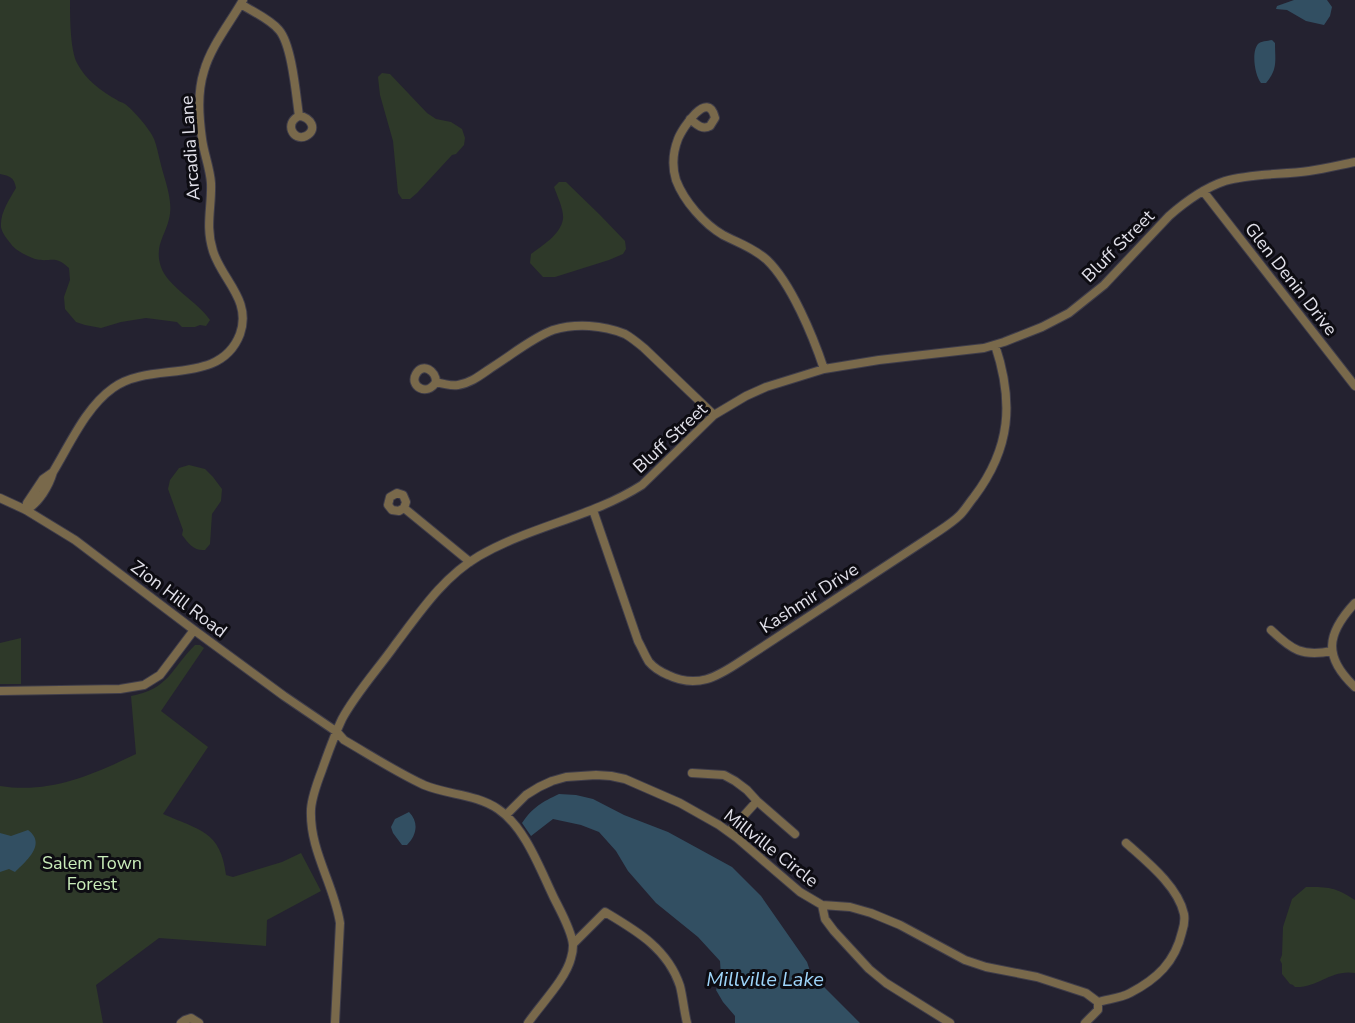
<svg xmlns="http://www.w3.org/2000/svg" width="1355" height="1023" font-family="'Nunito Sans',sans-serif">
<style>
.green{fill:#2e3929}
.water{fill:#324f62}
.lines{fill:none;stroke-linecap:round;stroke-linejoin:round}
.minor-casing{stroke:#3f3d4a;stroke-width:10}
.minor{stroke:#79694b;stroke-width:8}
.labels{text-anchor:middle;stroke-width:6;stroke-linejoin:round;paint-order:stroke}
.street-label{font-size:18px;fill:#e2e1ea;stroke:#0d0c12}
.park-label{font-size:18px;fill:#c9ecb9;stroke:#0d0c12}
.water-label{font-size:20px;font-style:italic;fill:#9ed5fa;stroke:#0d0c12}
</style>
<rect width="100%" height="100%" fill="#242230"/>
<!-- green -->
<path class="green" d="M0 0H70C70 16 70 49 77 63 85 79 102 92 117 100 119 102 122 102 125 104 133 110 150 129 154 139 157 146 158 154 160 161 164 179 174 200 169 219 165 236 154 246 161 267 168 287 197 301 210 320L206 326 200 325 195 327H182L177 322 146 318 121 322 101 328 85 325 76 322 65 309 64 297 70 280 69 268C54 254 51 263 35 259 27 256 15 250 11 244 7 239 2 233 1 227 0 213 9 200 16 188 14 177 10 176 0 174Z
M382 73 390 74 427 113 436 119 451 122 462 129 465 138 464 145 456 154 452 155 417 193 410 199H402L398 193 393 141 380 95 378 77Z
M559 182H566L600 215 625 241 626 249 623 254 609 260 555 277H543L530 263 531 254C542 246 561 234 563 219 564 209 557 196 554 187Z
M189 465 205 469 213 477 222 489 221 501 212 514 210 544 205 550C194 551 189 544 182 535L183 530 168 489 170 480 179 468Z
M21 638V684H0V643Z
M195 645H200L204 648 161 711 208 747 163 814C199 830 221 831 226 875L233 877 282 862 301 853 321 891 267 920 266 946 159 938 96 985 103 1023H0V786C50 794 92 775 136 754L131 696C169 689 171 669 195 645Z
M1306 887C1329 887 1335 887 1355 900V973C1331 969 1318 988 1295 987L1293 985 1290 984 1282 974V964L1280 960 1282 955 1283 927 1292 899Z"/>
<!-- water -->
<path class="water" d="M1294 0H1327L1332 7 1330 16 1324 25 1306 21 1287 10 1276 9 1277 6Z
M1272 40 1275 43C1275 61 1278 69 1266 83H1261C1255 76 1251 52 1258 44 1261 41 1267 41 1272 40Z
M559 794 576 795 593 799 624 815 668 832 732 867 761 896 807 962 811 974 860 1023H735V1016L723 1002 716 990 721 976 720 961 698 937 656 903 628 871 616 851 599 832 581 825 553 819 531 836 522 823C533 807 542 802 559 794Z
M409 812C419 822 417 835 407 845H402L393 833 391 827 395 819Z
M28 830C47 844 26 861 15 872L9 869 0 872V833L11 836Z"/>
<g class="lines">
<defs>
<path id="minor" d="M241 4C253 12 270 19 279 30 292 45 296 95 299 116 284 123 293 142 306 136 318 130 311 117 299 116
M690 119C697 125 702 130 710 126L715 118C708 88 682 129 678 139 673 152 672 167 676 180 684 201 704 224 723 235 738 243 754 248 767 260 791 283 813 336 824 369
M1203 191 1355 386
M436 382C427 397 409 386 416 374 423 362 436 371 436 382 443 384 451 386 458 385 472 383 483 373 494 366 513 354 532 338 553 330 576 323 603 325 625 334 632 338 638 343 644 348L714 415
M0 498 26 510 75 540 194 630 284 696 337 732 344 740C370 755 396 772 424 785 448 795 476 794 498 809 525 827 540 869 554 898 560 910 572 931 573 945 573 948 572 955 571 958 566 979 540 1005 528 1023
M404 508 399 511 392 510 388 505 390 497 397 493 403 495 406 502 404 508 470 562
M26 510C39 503 49 486 53 472 70 444 86 407 113 388 151 360 220 387 240 334 252 300 222 280 213 251 205 226 212 207 211 183 210 168 204 154 202 139 199 117 197 93 204 71 211 46 230 23 243 0
M26 510 27 503 43 479 53 472
M593 510 638 641C642 648 645 656 649 662 654 668 661 672 668 675 697 689 717 677 741 661L930 537C940 530 951 524 960 515 965 510 969 503 974 497 1011 448 1014 402 995 345
M1355 603C1326 634 1323 657 1355 687
M1271 630C1292 650 1302 657 1332 651
M0 691 120 689 144 685 160 675 194 630
M692 773 724 775 735 781 747 790 757 801 795 834
M506 815 526 795 539 787 552 781 566 777 596 775 611 776 625 779 680 803 719 825 737 838 800 892 822 905 850 907 871 913 900 925 965 960 986 967 1037 977 1086 993 1098 1002V1010L1085 1023
M729 832 757 801
M822 905 825 919 834 931 869 969 886 983 950 1023
M573 944 605 912C637 931 668 949 680 986 683 998 684 1011 687 1023
M1098 1002C1108 999 1121 998 1130 993 1157 979 1175 962 1182 932 1184 926 1185 920 1184 914 1178 886 1146 861 1126 843
M181 1023 185 1020 191 1018 199 1023
M335 1023 340 923C334 884 309 850 311 809 312 796 317 783 322 770 328 753 334 736 342 719 356 693 378 669 395 645 420 612 443 577 479 556 531 526 592 517 642 485L714 415 746 396 766 387 824 369 879 360 984 348 1004 342 1042 327 1069 313 1104 285 1169 216C1186 201 1204 188 1225 181 1252 173 1281 175 1309 171 1324 169 1340 165 1355 162"/>
</defs>
<!-- minor casing -->
<use href="#minor" class="minor-casing"/>
<!-- minor -->
<use href="#minor" class="minor"/>
</g>
<g class="labels">
<!-- street labels -->
<g class="street-label">
<text transform="translate(190 148) rotate(-94)" y="6">Arcadia Lane</text>
<text transform="translate(1118 246) rotate(-45)" y="6">Bluff Street</text>
<text transform="translate(1291 279) rotate(52)" y="6">Glen Denin Drive</text>
<text transform="translate(670 438) rotate(-43)" y="6">Bluff Street</text>
<text transform="translate(809 598) rotate(-33)" y="6">Kashmir Drive</text>
<text transform="translate(179 599) rotate(37)" y="6">Zion Hill Road</text>
<text transform="translate(771 848) rotate(38)" y="6">Millville Circle</text>
</g>
<!-- park labels -->
<g class="park-label">
<text x="92" y="869">Salem Town<tspan x="92" dy="21">Forest</tspan></text>
</g>
<!-- water labels -->
<g class="water-label">
<text x="765" y="986">Millville Lake</text>
</g>
</g>
</svg>
